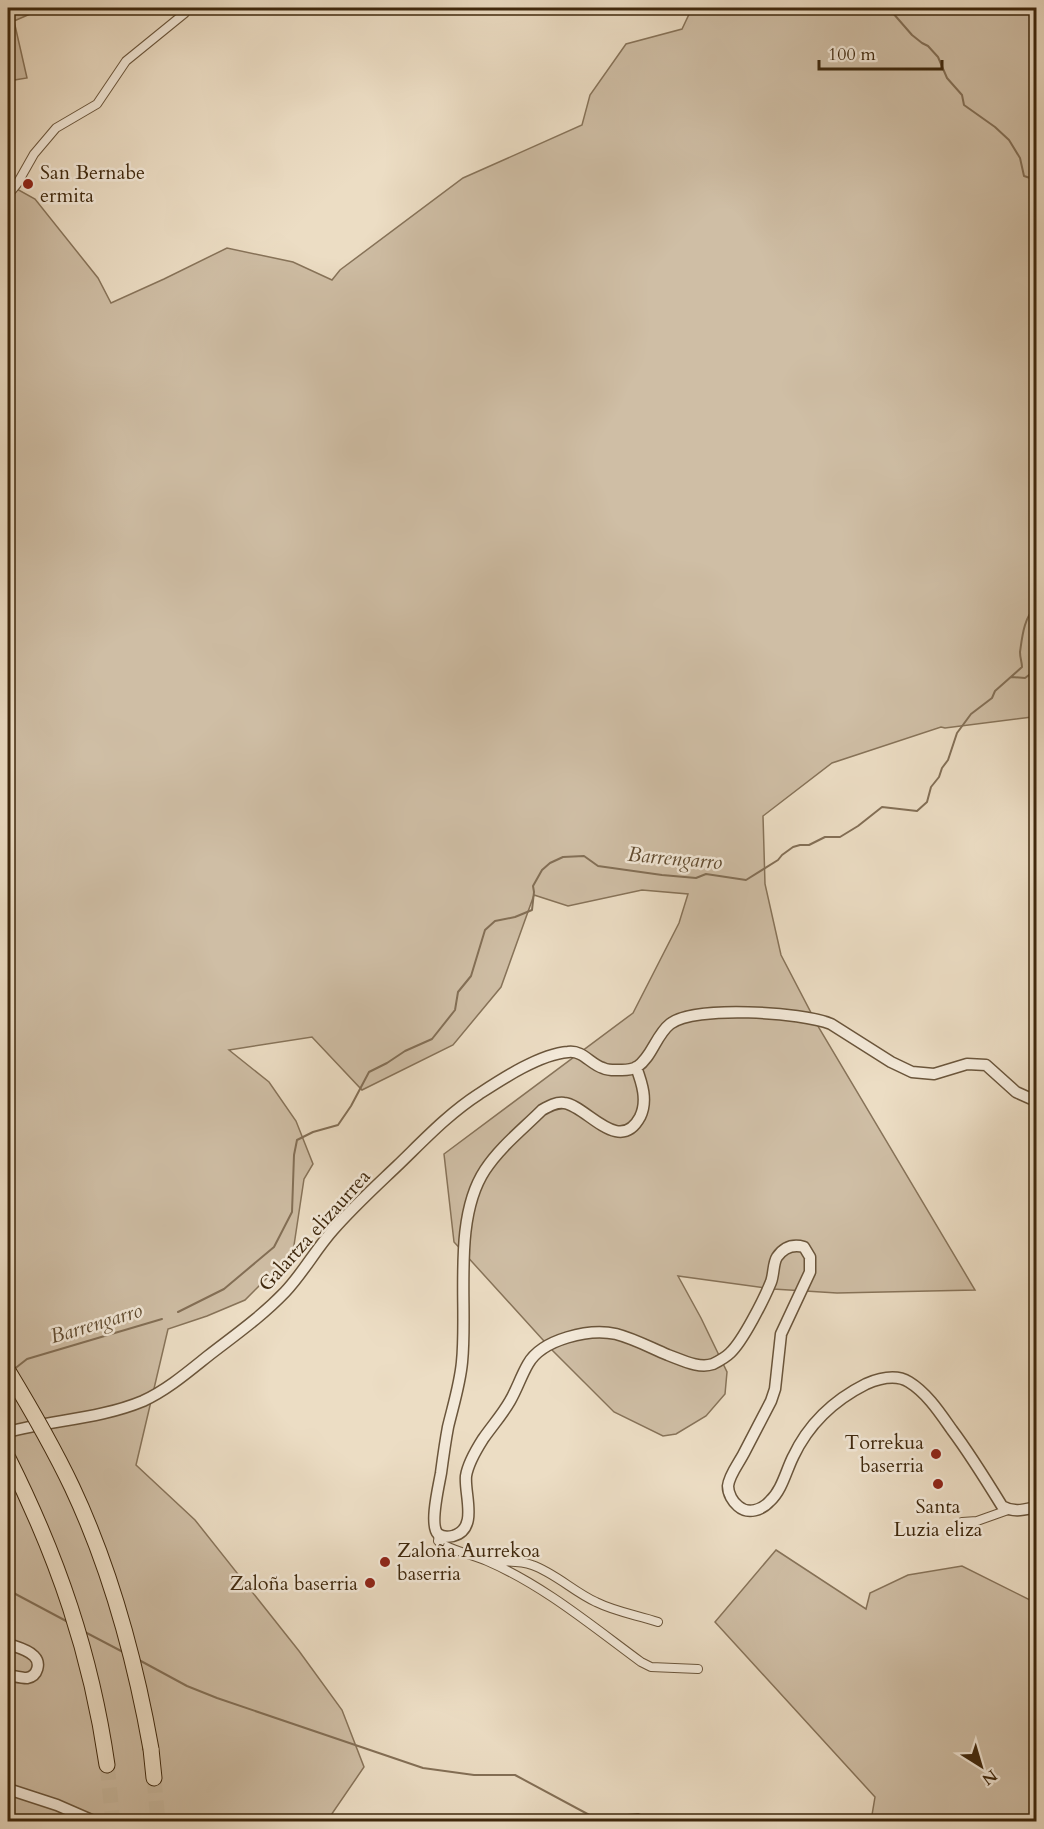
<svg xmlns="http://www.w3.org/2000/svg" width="1044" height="1829" font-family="Cardo,serif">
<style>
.green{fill:#cfbea5;stroke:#877359;stroke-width:1.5}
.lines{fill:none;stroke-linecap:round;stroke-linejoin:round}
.stream{stroke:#836f56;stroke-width:2}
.motorway-tunnel{stroke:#c9b99f;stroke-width:15;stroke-dasharray:15 8;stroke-linecap:butt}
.minor-casing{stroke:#6a553b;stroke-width:10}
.tertiary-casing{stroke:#6a553b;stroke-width:13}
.motorway-casing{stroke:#3f280d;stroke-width:17}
.minor{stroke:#f3e9d9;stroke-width:8}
.tertiary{stroke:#f3e9d9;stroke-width:10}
.motorway{stroke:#ecddc4;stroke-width:15}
.motorway-bridge-casing{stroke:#3f280d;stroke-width:17;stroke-linecap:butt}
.motorway-bridge{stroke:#ecddc4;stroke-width:15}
.poi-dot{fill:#8f2418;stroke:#f3e9d9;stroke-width:2}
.labels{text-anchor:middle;stroke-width:5;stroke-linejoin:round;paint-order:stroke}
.poi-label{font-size:20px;fill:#3f280d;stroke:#f3e9d9;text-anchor:start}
.street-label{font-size:20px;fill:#3f280d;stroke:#f3e9d9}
.water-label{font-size:21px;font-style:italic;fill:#614c31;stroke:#f3e9d9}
</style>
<rect width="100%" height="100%" fill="#ecddc4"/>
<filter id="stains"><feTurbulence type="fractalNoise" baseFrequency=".00333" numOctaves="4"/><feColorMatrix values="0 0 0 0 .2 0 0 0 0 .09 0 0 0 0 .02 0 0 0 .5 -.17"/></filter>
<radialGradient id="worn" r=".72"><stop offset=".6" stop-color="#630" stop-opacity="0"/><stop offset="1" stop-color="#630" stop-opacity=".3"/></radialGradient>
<!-- green -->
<path class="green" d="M8 8H44L14 21 27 78 8 81Z
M692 8H1036V714L1032 717 945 728 941 727 832 763 763 816 765 884 781 955 819 1028 975 1290 837 1293 773 1289 678 1276 701 1318 727 1372 725 1394 706 1416 676 1434 663 1436 614 1412 553 1351 454 1242 444 1154 633 1013 679 923 688 894 642 890 568 906 534 895 501 987 453 1045 362 1090 312 1037 229 1050 269 1082 296 1121 313 1164 304 1179 293 1252 245 1300 207 1316 168 1329 136 1465 195 1520 299 1651 342 1710 364 1767 327 1821H8V1498L10 1494 8 1491V184L35 199 98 278 111 303 164 279 227 248 293 262 332 280 340 270 463 178 582 125 590 95 626 44 682 29Z
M776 1550 866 1609 870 1593 908 1575 962 1566 1036 1603V1821H871L875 1797 715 1622Z"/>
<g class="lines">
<!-- stream -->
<path class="stream" d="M882 8 892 12 912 35 922 43 928 46 938 57 947 78 962 95 964 105 995 127 1009 140 1020 158 1024 176 1030 178 1031 186 1036 194
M1036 470V481
M1036 518 1034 529 1036 534
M1011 677 1025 678 1029 675 1036 674
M178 1312 224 1289 274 1247 292 1212 294 1155 297 1140 313 1132 338 1125 351 1106 369 1072 387 1063 405 1051 432 1039 455 1010 458 992 471 976 485 930 495 921 515 917 532 910 534 892 533 886 542 870 550 863 563 857 584 856 598 866 662 875 696 878 706 874 746 880 778 860 782 855 793 847 800 845H809L825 837H840L858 826 882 807 917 811 927 802 931 787 939 777 942 768 948 760 957 733 971 714 992 698 995 691 1022 667C1022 662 1020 658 1020 652 1022 638 1024 616 1036 607
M13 1370 27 1359 162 1319
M8 1590 68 1622
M83 1631 123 1652
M139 1660 187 1686 217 1698 423 1768 474 1775H515L595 1818 638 1814 658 1822"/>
<!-- motorway-tunnel -->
<path class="motorway-tunnel" d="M107 1765 113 1822
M154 1778 158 1822"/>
<defs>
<path id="minor" d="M8 195 17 184 34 154 56 128 97 104 126 61 185 13 189 8
M962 1522 977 1521 1008 1510
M439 1534 438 1541 444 1545C458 1552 473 1555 487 1561 543 1585 592 1626 641 1662L651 1667 698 1669
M490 1561C504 1562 519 1560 532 1565 555 1573 574 1592 596 1602 616 1612 637 1615 658 1622"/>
<path id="tertiary" d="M636 1067C642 1083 648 1101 640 1117 619 1156 586 1105 564 1103 556 1102 549 1106 542 1110 523 1129 500 1147 485 1170 452 1220 468 1304 462 1362 460 1384 453 1406 448 1427 445 1443 443 1458 441 1473 439 1485 429 1525 438 1534 442 1537 448 1537 453 1536 479 1529 464 1494 466 1476 468 1463 476 1450 483 1439 492 1426 502 1415 510 1401 517 1389 521 1376 528 1364 542 1339 590 1328 616 1334 635 1339 651 1348 668 1355 682 1360 699 1369 713 1364 719 1361 725 1358 730 1353 743 1341 764 1299 771 1282 774 1274 773 1263 777 1257 784 1247 793 1244 804 1247L810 1257V1272L781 1334 775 1389 771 1401C762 1418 753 1436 744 1453 739 1463 729 1475 728 1486 728 1494 733 1502 738 1506 748 1515 762 1510 770 1501 782 1490 786 1471 793 1457 808 1425 834 1400 866 1384 880 1378 896 1374 909 1382 927 1393 940 1413 952 1430 970 1454 986 1480 1002 1506 1014 1513 1023 1510 1036 1507
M8 1432C52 1420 100 1419 143 1401 167 1390 188 1372 208 1356 235 1335 261 1317 285 1292 303 1273 316 1249 333 1230 353 1207 375 1187 397 1166 423 1141 448 1114 479 1094 502 1079 540 1054 568 1052 583 1050 590 1064 603 1068 609 1071 616 1070 622 1070 627 1070 633 1069 637 1067 652 1057 656 1035 670 1024 694 1005 802 1012 831 1024L891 1062 912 1072 934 1074 967 1064 986 1065 1016 1092 1036 1101
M8 1644C16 1647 27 1649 34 1656 41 1663 38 1676 27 1678 21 1678 14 1676 8 1675
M8 1789 57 1805 96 1822"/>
<path id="motorway" d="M8 1458C58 1558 91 1654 107 1765
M151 1749 154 1778"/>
</defs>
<!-- minor casing -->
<use href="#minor" class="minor-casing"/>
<!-- tertiary casing -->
<use href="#tertiary" class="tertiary-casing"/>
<!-- motorway casing -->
<use href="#motorway" class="motorway-casing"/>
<!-- minor -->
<use href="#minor" class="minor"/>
<!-- tertiary -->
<use href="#tertiary" class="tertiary"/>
<!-- motorway -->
<use href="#motorway" class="motorway"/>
<defs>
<path id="motorway-bridge" d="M8 1371C31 1409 53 1447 72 1487 111 1570 135 1659 151 1749"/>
</defs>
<!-- motorway-bridge casing -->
<use href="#motorway-bridge" class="motorway-bridge-casing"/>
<!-- motorway-bridge -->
<use href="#motorway-bridge" class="motorway-bridge"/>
</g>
<!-- markers -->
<g class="poi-dot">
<circle cx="28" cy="184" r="6"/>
<circle cx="936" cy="1454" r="6"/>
<circle cx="938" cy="1484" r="6"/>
<circle cx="385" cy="1562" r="6"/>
<circle cx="370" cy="1583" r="6"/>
</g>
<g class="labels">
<!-- poi labels -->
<g class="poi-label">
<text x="40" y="179">San Bernabe<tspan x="40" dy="23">ermita</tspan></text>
<text x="924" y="1449" text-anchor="end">Torrekua<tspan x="924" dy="23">baserria</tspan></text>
<text x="938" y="1513" text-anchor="middle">Santa<tspan x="938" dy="23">Luzia eliza</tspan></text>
<text x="397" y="1557">Zaloña Aurrekoa<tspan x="397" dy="23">baserria</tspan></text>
<text x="358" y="1590" text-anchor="end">Zaloña baserria</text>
</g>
<!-- street labels -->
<g class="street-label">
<text transform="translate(314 1230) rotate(-48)" y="7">Galartza elizaurrea</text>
</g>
<!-- water labels -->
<g class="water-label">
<text transform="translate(675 858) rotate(5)" y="7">Barrengarro</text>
<text transform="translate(96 1323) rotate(-17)" y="7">Barrengarro</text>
</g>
</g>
<!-- margin -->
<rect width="1044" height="1829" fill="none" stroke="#ecddc4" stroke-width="30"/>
<rect x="9" y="9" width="1026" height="1811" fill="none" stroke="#3f280d" stroke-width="3"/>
<rect x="15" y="15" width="1014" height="1799" fill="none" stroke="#3f280d" stroke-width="1.5"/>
<!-- north arrow -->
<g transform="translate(981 1766) rotate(143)" stroke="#f3e9d9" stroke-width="4.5" paint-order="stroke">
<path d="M0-4.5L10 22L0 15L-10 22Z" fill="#3f280d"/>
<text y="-9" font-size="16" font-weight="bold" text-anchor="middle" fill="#3f280d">N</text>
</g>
<!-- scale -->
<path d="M819 60v9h123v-9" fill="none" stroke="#3f280d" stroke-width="3"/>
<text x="828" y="60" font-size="18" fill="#3f280d" stroke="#f3e9d9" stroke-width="4.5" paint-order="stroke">100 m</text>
<rect width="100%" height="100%" filter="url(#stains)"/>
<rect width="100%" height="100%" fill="url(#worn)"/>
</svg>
